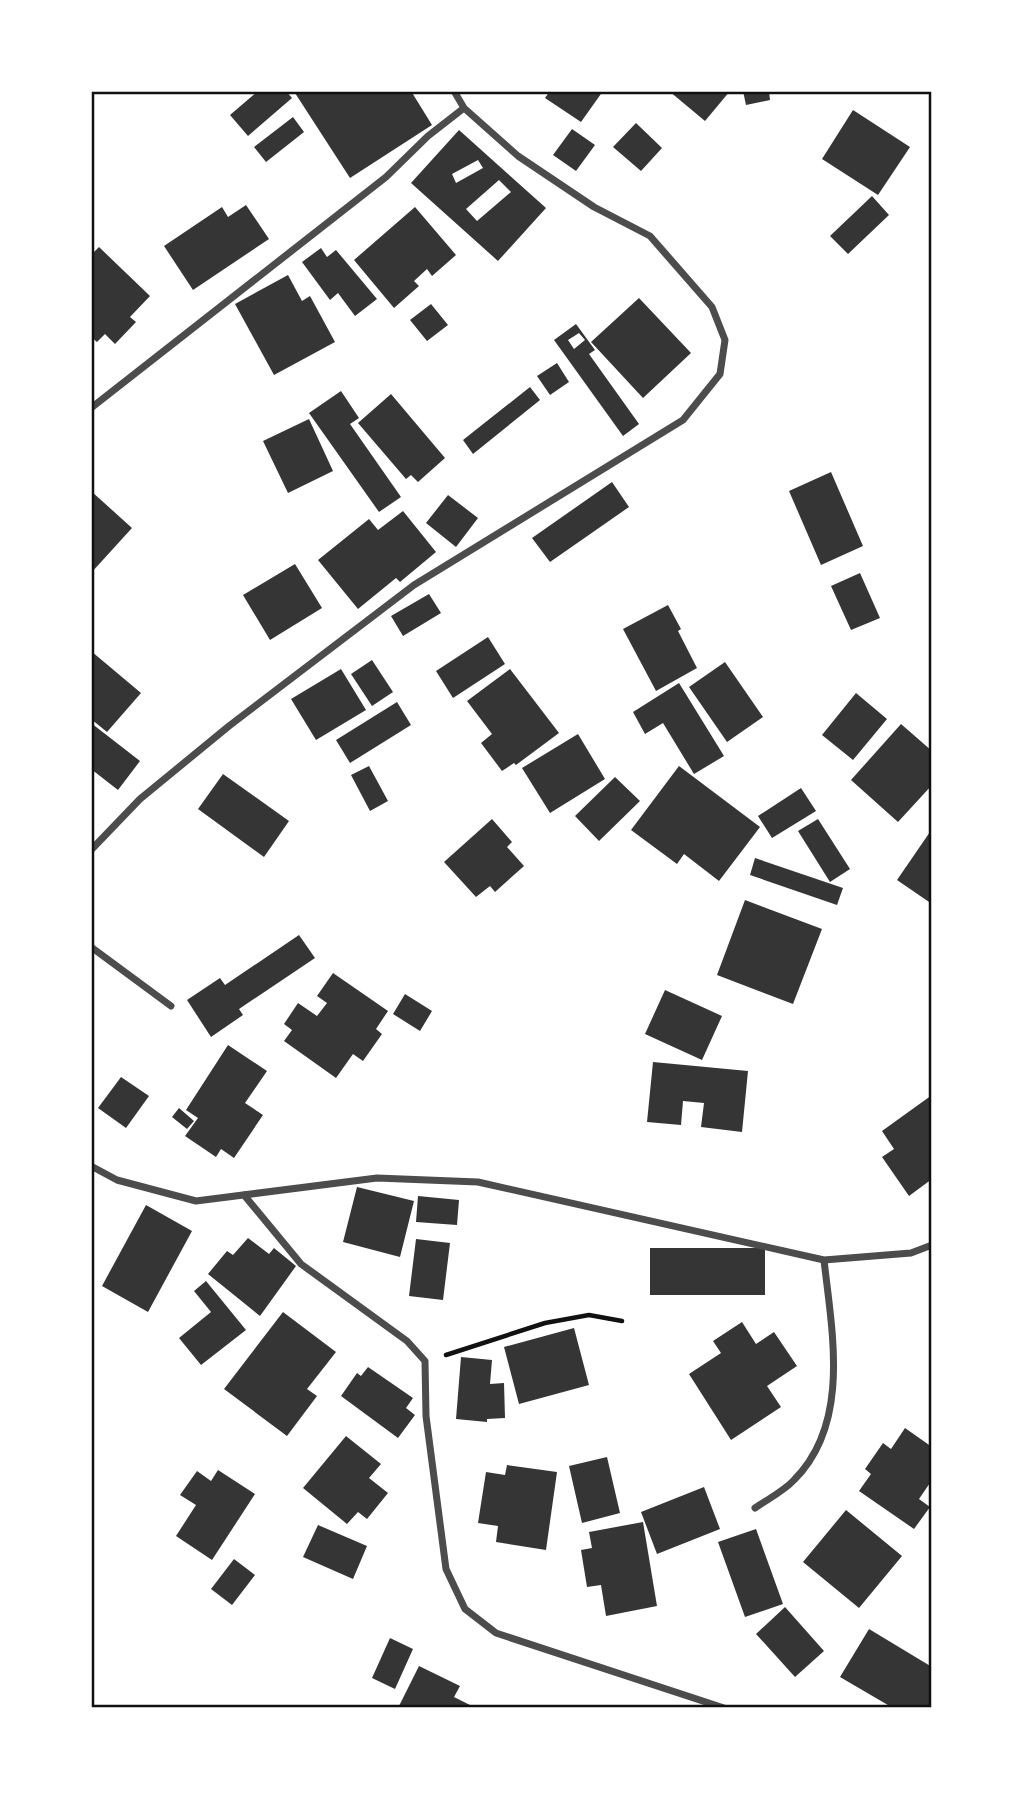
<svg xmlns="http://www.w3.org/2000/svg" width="1023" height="1799" font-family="'Work Sans',sans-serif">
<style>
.building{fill:#353535;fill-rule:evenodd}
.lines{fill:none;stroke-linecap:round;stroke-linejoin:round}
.path{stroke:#111;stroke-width:4.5}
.minor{stroke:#4c4c4c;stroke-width:7}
.neatline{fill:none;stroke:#111;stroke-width:2.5}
</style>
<rect width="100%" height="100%" fill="#fff"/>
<!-- building -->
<path class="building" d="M258 91H286L292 98 248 136 230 115Z
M298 91H411L432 125 350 178 295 93Z
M550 91H603L581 122 545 98Z
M669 91H730L705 121Z
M743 91H769L770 100 746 105Z
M853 110 910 147 878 195 822 159Z
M293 117 304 132 266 162 254 147Z
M636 123 662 148 641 171 613 147Z
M572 129 595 145 576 171 553 155Z
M459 130 546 208 498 261 411 183ZM478 160 483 168 456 183 452 174ZM499 180 511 192 477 221 466 209Z
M872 196 889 215 848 254 830 236Z
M246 205 269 239 193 290 164 246 222 207 228 217Z
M415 207 456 255 432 276 427 269 414 281 419 286 394 308 354 260Z
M99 247 150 296 130 317 136 322 115 344 105 334 97 342 91 337V255Z
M321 248 327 257 336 250 377 299 355 316 338 293 330 300 302 262Z
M288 275 302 301 310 296 335 342 274 375 235 304Z
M639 298 691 353 643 398 591 342Z
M431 304 448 325 427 341 410 320Z
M576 324 595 350 589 354 639 424 623 436 554 340ZM579 333 585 340 574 349 568 340Z
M557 363 569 382 550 395 537 376Z
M530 387 540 400 473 454 463 440Z
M341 391 359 418 350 424 401 497 379 512 309 413Z
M391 394 445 458 418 482 411 475 406 479 358 423Z
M309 419 333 471 288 493 263 441Z
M831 472 863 546 821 565 789 491Z
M612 482 629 507 550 562 532 538Z
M91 491 132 528 91 573Z
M448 495 478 518 456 547 426 523Z
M403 511 436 552 400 582 396 578 358 609 318 560 369 519 378 530Z
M295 564 322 608 270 640 243 595Z
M860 573 880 618 851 630 831 586Z
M429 594 441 613 403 636 391 616Z
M668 605 681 629 678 631 697 668 656 691 623 629Z
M488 637 505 664 453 698 436 671Z
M91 651 141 693 107 732 91 719Z
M372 660 393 692 372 706 351 674Z
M725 662 763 717 727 742 689 687Z
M341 669 366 710 316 740 291 699Z
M510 669 559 733 516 765 514 763 502 771 481 743 492 734 467 701Z
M679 683 724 756 694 774 663 723 645 734 633 712Z
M856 693 887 719 853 760 822 735Z
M397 702 411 725 350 763 336 740Z
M91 723 140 761 118 790 91 769Z
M901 724 932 751V785L898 822 851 780Z
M578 734 605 779 550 813 522 768Z
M369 766 388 801 370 811 351 775Z
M679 766 760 827 719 881 684 854 677 864 631 830Z
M223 774 289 821 264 857 198 809Z
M615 777 640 801 599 841 575 816Z
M801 788 816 811 772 838 758 816Z
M492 819 512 842 507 847 524 866 495 892 490 886 476 897 444 862Z
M818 819 850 869 830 882 798 831Z
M932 829V904L897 880Z
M755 858 843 888 837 905 750 875Z
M745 900 822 929 793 1004 717 975Z
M299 935 315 958 239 1009 243 1015 211 1037 187 1000 220 978 225 985Z
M333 973 388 1011 376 1029 382 1034 363 1061 353 1054 336 1078 284 1041 292 1030 284 1024 298 1003 317 1016 327 1003 317 996Z
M665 990 722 1016 702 1060 645 1034Z
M405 994 432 1011 420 1031 393 1014Z
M228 1045 267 1071 245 1103 263 1115 234 1158 221 1149 216 1157 185 1136 198 1118 186 1110Z
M653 1062 748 1071 742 1132 701 1127 704 1103 683 1101 681 1125 647 1122Z
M121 1077 149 1096 126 1128 98 1108Z
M932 1095V1179L909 1196 882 1157 894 1149 882 1131Z
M179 1108 194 1121 187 1129 172 1117Z
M357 1187 414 1201 400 1257 343 1242Z
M418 1196 459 1200 457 1225 416 1222Z
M146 1205 192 1231 148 1312 102 1286Z
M248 1238 269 1254 274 1248 296 1266 260 1316 208 1274 227 1251 233 1255Z
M416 1239 450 1243 443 1300 409 1296Z
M650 1248H765V1295H650Z
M206 1281 246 1330 201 1365 179 1338 211 1312 194 1291Z
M283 1312 336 1352 307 1389 317 1396 287 1436 224 1389Z
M742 1322 756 1344 774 1332 797 1366 767 1386 781 1407 731 1440 689 1374 721 1353 713 1341Z
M574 1328 589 1385 519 1404 504 1347Z
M461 1357 492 1360 490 1384 504 1383 505 1418 487 1419V1422L456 1419Z
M368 1367 413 1398 406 1408 415 1415 398 1438 341 1396 357 1373 361 1376Z
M905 1428 932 1447V1480L919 1499 930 1507 914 1529 859 1491 871 1474 865 1469 883 1443 891 1449Z
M346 1436 381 1464 369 1478 388 1493 367 1519 358 1512 347 1524 303 1488Z
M607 1457 620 1513 582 1523 569 1466Z
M507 1465 557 1472 546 1550 496 1542 498 1526 478 1523 486 1472 505 1475Z
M218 1470 255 1494 212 1560 176 1536 196 1505 180 1495 197 1471 211 1481Z
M704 1487 720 1529 657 1554 641 1512Z
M846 1510 902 1556 859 1608 803 1562Z
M643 1522 657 1606 606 1616 601 1585 587 1587 581 1550 592 1548 589 1532Z
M318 1525 367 1546 353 1579 303 1557Z
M756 1529 783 1604 745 1617 718 1542Z
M234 1559 255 1575 232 1605 211 1589Z
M785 1607 824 1651 795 1677 756 1634Z
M869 1629 932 1667V1708H893L840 1677Z
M390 1638 413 1649 395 1689 372 1678Z
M419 1666 460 1686 454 1697 476 1708H398Z"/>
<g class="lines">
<!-- path -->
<path class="path" d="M446 1355 545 1323 589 1315 622 1321"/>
<!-- minor -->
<path class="minor" d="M91 408 386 177 428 136 464 108
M91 850 140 799 229 726 414 585 683 420 720 374 725 340 712 307 650 236 594 207 518 156 464 108 454 91
M91 947 171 1006
M91 1166 117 1180 196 1201 377 1178 478 1182 824 1260 911 1253 932 1245
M244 1195 301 1264 407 1341 425 1361 426 1416 446 1569 465 1609 496 1633 724 1708
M755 1508C768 1499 784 1491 794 1480 851 1423 832 1332 824 1260"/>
</g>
<!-- border -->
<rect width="1023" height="1799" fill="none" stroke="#ffffff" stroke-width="186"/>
<rect x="93" y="93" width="837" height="1613" class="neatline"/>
</svg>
